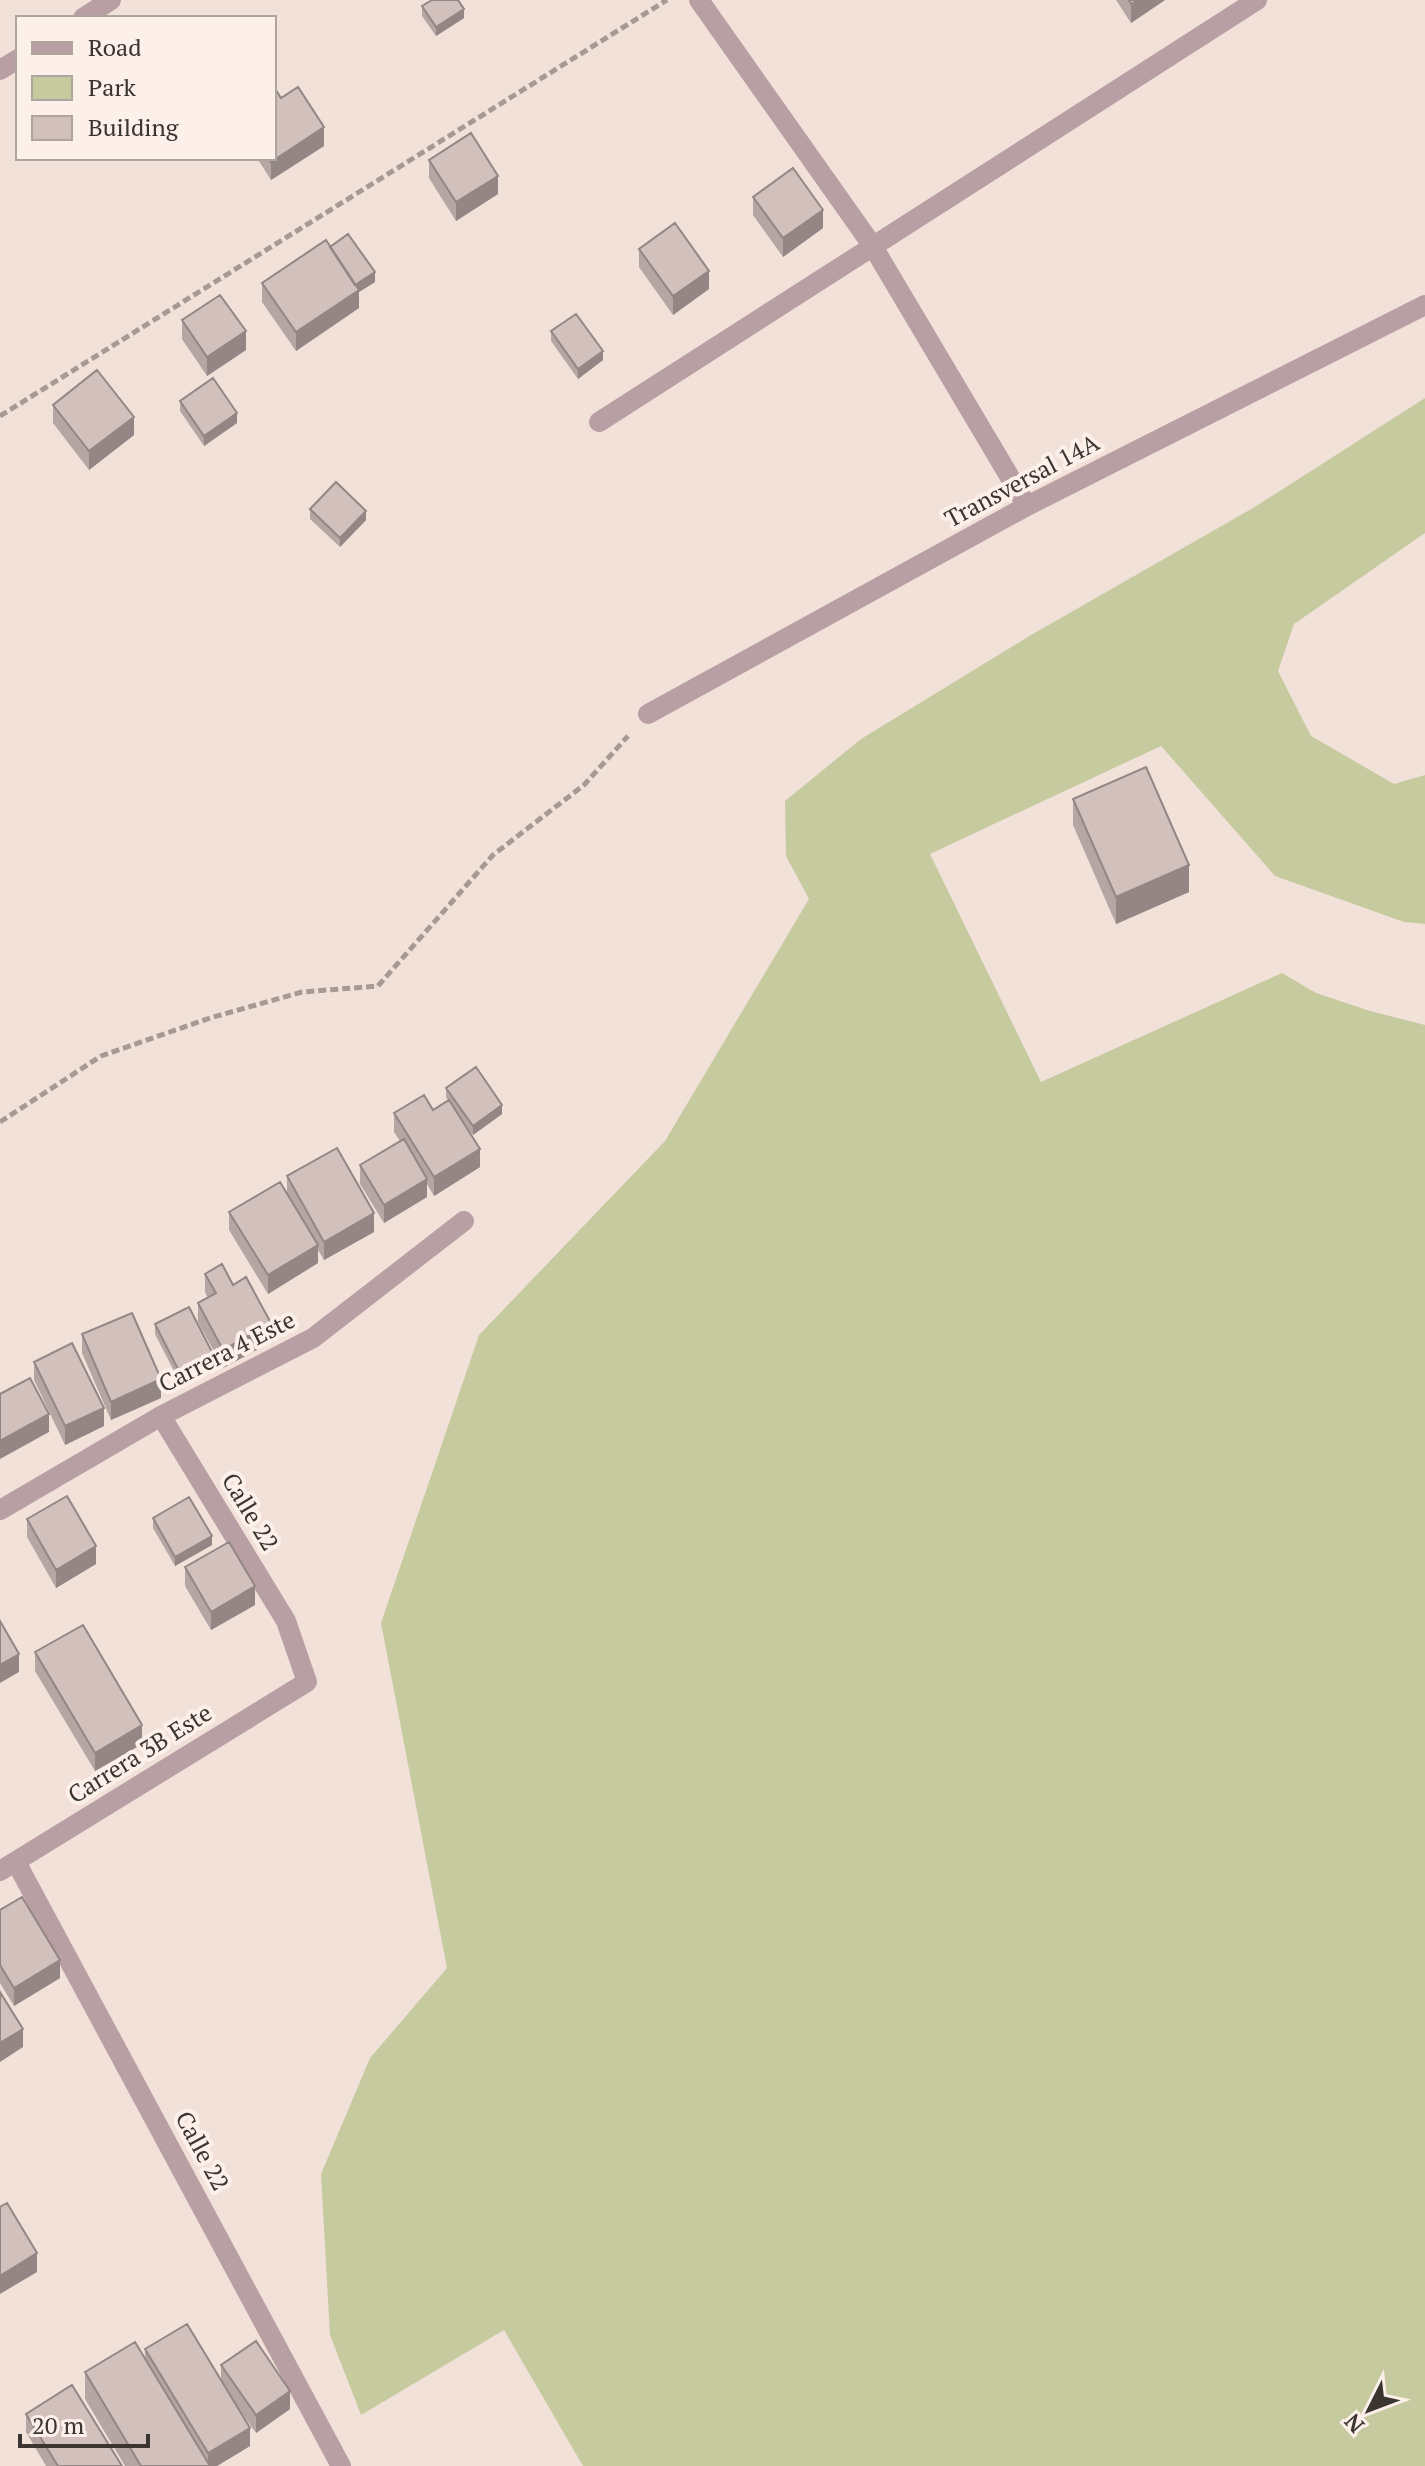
<svg xmlns="http://www.w3.org/2000/svg" width="1425" height="2466" font-family="'PT Serif',serif">
<style>
.green{fill:#c6ca9f}
.lines{fill:none;stroke-linecap:round;stroke-linejoin:round}
.path{stroke:#a69a93;stroke-width:5;stroke-dasharray:8 4;stroke-linecap:butt}
.minor{stroke:#b89fa4;stroke-width:20}
.wall{fill:#b5a5a3}
.shaded-wall{fill:#938684}
.building{fill:#d2c0bd;stroke:#938684;stroke-width:2}
.labels{text-anchor:middle;stroke-width:8;stroke-linejoin:round;paint-order:stroke}
.street-label{font-size:24px;fill:#3b3531;stroke:#fdefe9}
</style>
<rect width="100%" height="100%" fill="#f2e1d9"/>
<!-- green -->
<path class="green" d="M1425 398V533L1294 624 1278 671 1311 736 1394 784 1425 775V924L1404 922 1275 876 1161 746 930 854 1041 1082 1282 973 1316 993 1370 1011 1425 1025V2466H583L504 2330 361 2415 330 2335 321 2174 370 2058 447 1968 381 1623 479 1335 665 1141 809 899 786 856 785 801 861 739 1031 635 1253 508Z"/>
<g class="lines">
<!-- path -->
<path class="path" d="M0 416 667 0
M0 1122 101 1056 210 1018 302 992 378 986 493 855 584 785 628 736"/>
<!-- minor -->
<path class="minor" d="M699 0 872 245 1027 506
M83 18 111 0
M0 70 18 59
M599 422 1257 0
M648 714 1027 506 1425 305
M0 1510 161 1416 313 1338 464 1221
M16 1862 341 2466
M0 1871 307 1682 286 1621 161 1416"/>
</g>
<!-- wall -->
<path class="wall" d="M1116 0H1165L1131 23Z
M422 6 464 18 436 36 422 16Z
M281 98 324 146 271 180 257 158H274Z
M429 160 498 194 456 221 429 178Z
M753 197 823 228 783 257 753 215Z
M330 247 375 282 359 292V308L296 351 262 302V283Z
M639 249 709 289 673 315 639 267Z
M182 320 246 350 207 376 182 339Z
M551 331 603 360 578 379 551 341Z
M180 401 237 423 204 446 180 411Z
M53 405 134 435 89 470 53 423Z
M310 509 366 520 340 547 310 519Z
M1073 799 1189 892 1116 924 1073 825Z
M446 1088 502 1114 473 1135 462 1121 480 1167 434 1196 427 1184V1197L384 1223 360 1184V1165L400 1141 394 1132V1113L433 1110 448 1100 446 1097Z
M287 1176 374 1232 324 1260 318 1250V1263L268 1294 229 1230V1212L287 1194Z
M205 1274 271 1342 223 1368 198 1322V1303L208 1298 205 1292Z
M155 1324 213 1363 179 1381 155 1334Z
M82 1334 161 1398 111 1420 82 1353Z
M34 1362 104 1426 65 1445 34 1380Z
M153 1518 212 1545 175 1566 153 1528Z
M27 1519 96 1564 56 1588 27 1537Z
M185 1567 255 1605 211 1630 185 1586Z
M35 1652 142 1744 95 1771 35 1671Z
M0 1910 60 1978 14 2006 0 1983Z
M145 2349 221 2380V2365L290 2409 256 2433 238 2408 250 2446 217 2466H125L85 2399V2372L145 2359Z
M26 2414 122 2466H46L26 2432Z"/>
<!-- shaded-wall -->
<path class="shaded-wall" d="M1138 0H1165L1131 23V4Z
M464 9V18L436 36V27Z
M324 127V146L271 180V162Z
M498 176V194L456 221V202Z
M823 210V228L783 257V238Z
M709 271V289L673 315V296Z
M375 272V282L359 292V308L296 351V332L351 287Z
M246 331V350L207 376V357Z
M603 351V360L578 379V369Z
M237 413V423L204 446V436Z
M134 417V435L89 470V451Z
M366 511V520L340 547V538Z
M1189 865V892L1116 924V897Z
M502 1105V1114L473 1135V1126Z
M480 1149V1167L434 1196V1177Z
M427 1179V1197L384 1223V1205Z
M374 1213V1232L324 1260V1242Z
M318 1245V1263L268 1294V1275Z
M271 1323V1342L223 1368V1350Z
M213 1354V1363L179 1381V1371Z
M161 1379V1398L111 1420V1402Z
M104 1408V1426L65 1445V1426Z
M49 1414V1432L0 1459V1441Z
M212 1536V1545L175 1566V1557Z
M96 1546V1564L56 1588V1570Z
M255 1586V1605L211 1630V1612Z
M19 1654V1672L0 1683V1665Z
M142 1725V1744L95 1771V1753Z
M60 1960V1978L14 2006V1988Z
M23 2029V2047L0 2062V2043Z
M37 2253V2272L0 2294V2276Z
M290 2391V2409L256 2433V2415Z
M250 2428V2446L217 2466H208V2453Z"/>
<!-- building -->
<path class="building" d="M432 0H458L464 9 436 27 422 6Z
M1129 0H1138L1131 4Z
M274 87 281 98 298 87 324 127 271 162 268 158H274Z
M471 133 498 176 456 202 429 160Z
M793 168 823 210 783 238 753 197Z
M675 223 709 271 673 296 639 249Z
M348 234 375 272 355 285 330 247Z
M326 240 359 290 296 332 262 283Z
M220 295 246 331 207 357 182 320Z
M576 314 603 351 578 369 551 331Z
M97 370 134 417 89 451 53 405Z
M213 378 237 413 204 436 180 401Z
M336 482 366 511 340 538 310 509Z
M1146 767 1189 865 1116 897 1073 799Z
M476 1067 502 1105 473 1126 446 1088Z
M424 1095 433 1110 449 1100 480 1149 434 1177 394 1113Z
M404 1139 427 1179 384 1205 360 1165Z
M337 1148 374 1213 324 1242 287 1176Z
M280 1182 318 1245 268 1275 229 1212Z
M222 1264 233 1285 246 1277 271 1323 223 1350 198 1303 216 1293 205 1274Z
M189 1307 213 1354 179 1371 155 1324Z
M132 1313 161 1379 111 1402 82 1334Z
M72 1343 104 1408 65 1426 34 1362Z
M30 1378 49 1414 0 1441V1394Z
M67 1496 96 1546 56 1570 27 1519Z
M189 1497 212 1536 175 1557 153 1518Z
M229 1542 255 1586 211 1612 185 1567Z
M0 1621 19 1654 0 1665Z
M83 1625 142 1725 95 1753 35 1652Z
M22 1897 60 1960 14 1988 0 1965V1910Z
M0 1992 23 2029 0 2043Z
M7 2203 37 2253 0 2276V2207Z
M187 2324 250 2428 208 2453 145 2349Z
M256 2341 290 2391 256 2415 221 2365Z
M135 2342 210 2466H141L85 2372Z
M72 2385 122 2466H58L26 2414Z"/>
<g class="labels">
<!-- street labels -->
<g class="street-label">
<text transform="translate(1022 481) rotate(-28)" y="8">Transversal 14A</text>
<text transform="translate(227 1352) rotate(-27)" y="8">Carrera 4 Este</text>
<text transform="translate(250 1512) rotate(59)" y="8">Calle 22</text>
<text transform="translate(140 1754) rotate(-32)" y="8">Carrera 3B Este</text>
<text transform="translate(202 2151) rotate(62)" y="8">Calle 22</text>
</g>
</g>
<!-- legend -->
<rect x="16" y="16" width="260" height="144" fill="#fdefe9" stroke="#afa59f" stroke-width="2"/>
<rect x="32" y="42" width="40" height="12" fill="#b89fa4" stroke="#afa59f" stroke-width="2"/>
<text x="88" y="56" font-size="24" fill="#3b3531">Road</text>
<rect x="32" y="76" width="40" height="24" fill="#c6ca9f" stroke="#afa59f" stroke-width="2"/>
<text x="88" y="96" font-size="24" fill="#3b3531">Park</text>
<rect x="32" y="116" width="40" height="24" fill="#d2c0bd" stroke="#afa59f" stroke-width="2"/>
<text x="88" y="136" font-size="24" fill="#3b3531">Building</text>
<!-- north arrow -->
<g transform="translate(1369 2410) rotate(228)" stroke="#fdefe9" stroke-width="6" paint-order="stroke">
<path d="M0-6L14 30L0 20L-14 30Z" fill="#3b3531"/>
<text y="-12" font-size="22" font-weight="bold" text-anchor="middle" fill="#3b3531">N</text>
</g>
<!-- scale -->
<path d="M20 2434v12h128v-12" fill="none" stroke="#3b3531" stroke-width="4"/>
<text x="32" y="2434" font-size="24" fill="#3b3531" stroke="#fdefe9" stroke-width="6" paint-order="stroke">20 m</text>
</svg>
